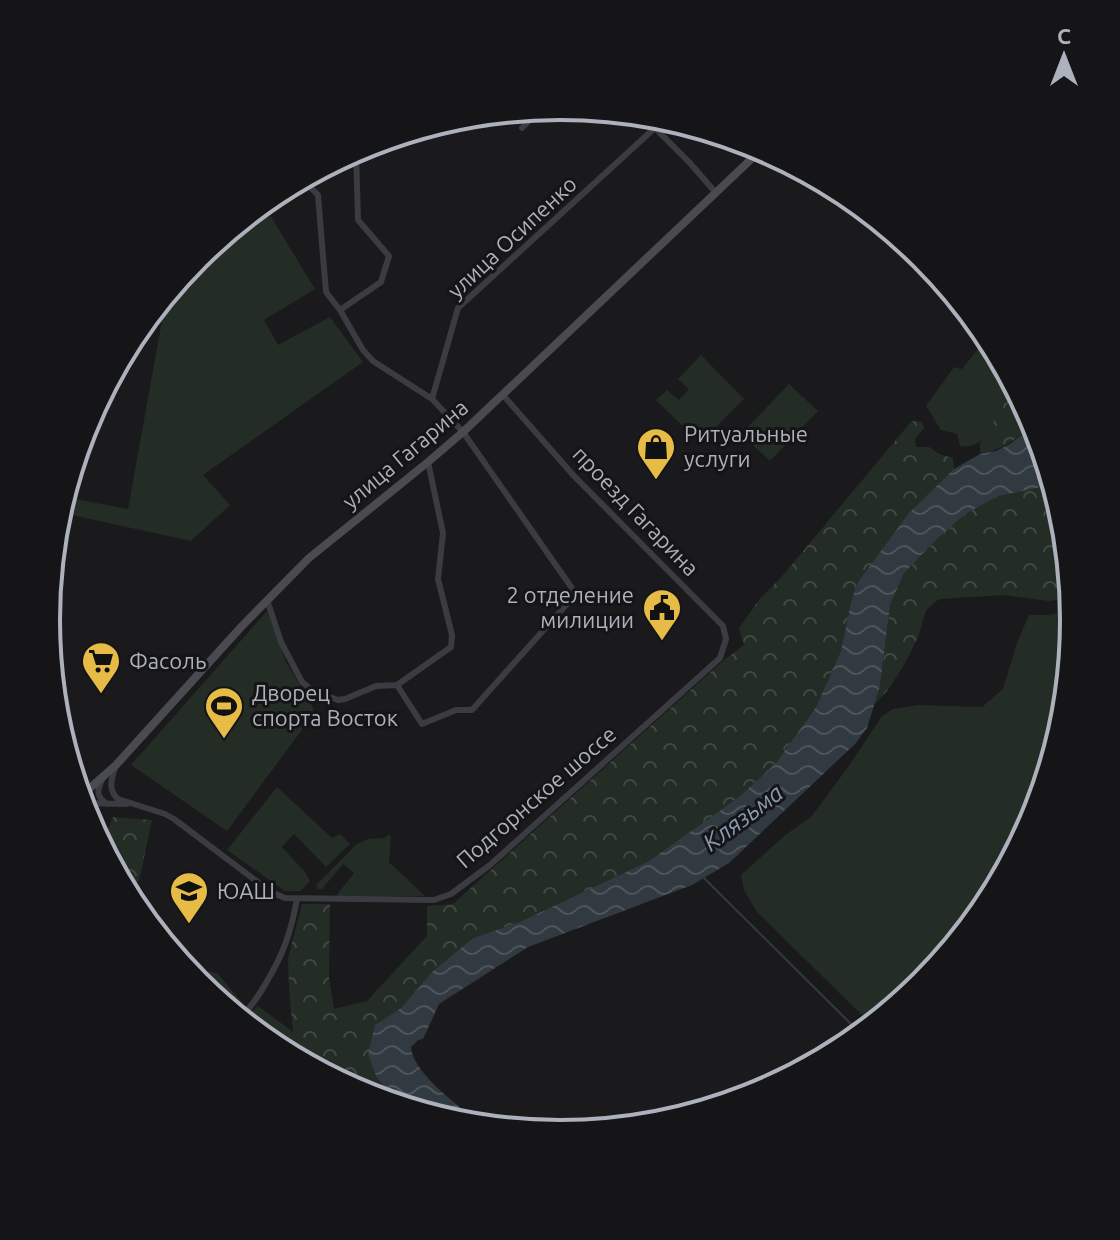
<svg xmlns="http://www.w3.org/2000/svg" width="1120" height="1240" font-family="Ubuntu,sans-serif">
<style>
.grass{fill:#242c26}
.forest{fill:url(#forest-crowns)}
.water{fill:url(#water-waves)}
.lines{fill:none;stroke-linecap:round;stroke-linejoin:round}
.stream{stroke:#323a41;stroke-width:2}
.street{stroke:#3b3c41;stroke-width:6}
.secondary{stroke:#494b51;stroke-width:8}
.labels{text-anchor:middle;stroke-width:6;stroke-linejoin:round;paint-order:stroke}
.street-label{font-size:22px;fill:#adb1bb;stroke:#151517}
.poi-label{font-size:22px;fill:#adb1bb;stroke:#151517;text-anchor:start}
.water-label{font-size:24px;font-style:italic;fill:#879bb3;stroke:#151517}
.rim{fill:none;stroke:#adb1bb;stroke-width:4}
</style>
<defs>
<pattern id="forest-crowns" width="20" height="18" patternUnits="userSpaceOnUse" patternTransform="scale(2)"><rect width="20" height="18" fill="#242c26"/><path d="M2 6a3 3 0 1 1 6 0M12 15a3 3 0 1 1 6 0" fill="none" stroke="#414844"/></pattern>
<pattern id="water-waves" width="16" height="10" patternUnits="userSpaceOnUse" patternTransform="scale(2)"><rect width="16" height="10" fill="#323a41"/><path d="M0 5q4-4 8 0t8 0" fill="none" stroke="#4d545a"/></pattern>
</defs>
<rect width="100%" height="100%" fill="#1a1a1c"/>
<!-- grass -->
<path class="grass" d="M267 210 315 289 264 320 278 345 330 317 363 362 203 475 230 505 191 541 67 514 70 498 128 509 165 304 197 256Z
M982 344 1012 389 994 403V428C984 438 975 449 960 446L957 434 941 430 926 406 954 367 962 369Z
M701 355 744 399 700 443 656 400 667 390 679 400 689 389 678 379Z
M789 384 818 411 770 461 741 434Z
M1072 610 1074 620 1035 817 923 984 868 1021 757 912 744 890 741 875 784 836 811 817 848 767 882 716 893 709 918 705 982 707 1003 689 1017 643 1029 615H1048Z
M267 611 286 662 313 708V715L227 831 131 765Z
M277 787 332 838 340 834 350 844 326 867 294 834 282 847 305 872 310 881 301 891H285L227 850Z
M388 835 391 836 389 862 425 896H336L354 873 343 864 322 889H317V884L357 844 368 839 384 838Z"/>
<!-- forest -->
<path class="forest" d="M1012 389 1035 425C1017 438 1003 450 980 454V442L994 428 993 403Z
M913 421 922 422 924 428 915 439 916 447H929L939 454 953 458 954 469 858 582 852 598 841 651 816 707 776 763 739 797 649 861 520 922 473 938 433 971 401 1008 375 1025 377 1078 398 1102 363 1095 246 1017 258 1006 293 1032 289 989 288 958 302 904H330L329 978 334 1009 367 1001 427 936V906L453 904 723 661 744 645 739 628 759 600 784 574 910 423Z
M1047 486 1070 598 1049 601 1003 595 939 599 926 610 918 637 903 667 887 691 874 705 880 686 890 605 904 573 935 541 964 515 998 496Z
M113 817 152 820 139 881 130 884 105 846 106 834Z
M186 967 217 973 244 1005 239 1012 196 983Z"/>
<!-- water -->
<path class="water" d="M1035 425 1047 486 998 496 964 515 935 541 904 573 890 605 880 686 867 728 855 744 729 863 692 885 528 947 439 1004 423 1039 418 1040 411 1047C413 1072 451 1099 470 1116L398 1102 377 1078 368 1054 375 1025 401 1008 433 971 473 938 520 922 649 861 739 797 776 763 816 707 841 651 852 598 858 582 909 513 954 469 980 454 996 451 1010 444Z"/>
<g class="lines">
<!-- stream -->
<path class="stream" d="M704 878 856 1029"/>
<!-- street -->
<path class="street" d="M651 124 689 162 716 193
M522 128 540 110
M306 183 318 195 326 292 340 310 363 350 373 361 432 399 463 432 576 594 472 710H456L422 724 397 685
M340 310 381 282 389 256 358 220 356 150
M432 399 458 308 658 125
M267 600 281 642 302 682 313 691 338 700 345 699 376 686 397 685 451 647 452 635 438 579 443 533 428 462
M115 768C111 780 108 790 118 799L165 814 174 819 271 892 285 898 434 900 451 894 490 865 720 658 726 639 723 626 574 476 503 395
M102 780C97 791 96 796 107 804
M82 803 127 804
M243 1014C253 1005 259 995 266 983 283 955 291 932 297 899"/>
<!-- secondary -->
<path class="secondary" d="M81 796 116 765 242 626 309 558 428 462 463 432 762 149"/>
</g>
<!-- icons -->
<defs>
<symbol id="shop-pin" viewBox="-11 -11 22 30"><path d="M0 17L-7.5 6A9.5 9.5 0 1 1 7.5 6Z" fill="#e6bc47" stroke="#151517"/><path d="M-5-2.5h2.3a2.7 3.5 0 0 1 5.4 0H5L5.5 6h-11ZM-1.5-2.5h3a1.5 2.3 0 0 0-3 0Z" fill="#111"/></symbol>
<symbol id="civic-pin" viewBox="-11 -11 22 30"><path d="M0 17L-7.5 6A9.5 9.5 0 1 1 7.5 6Z" fill="#e6bc47" stroke="#151517"/><path d="M-.6-6.5H3V-4.5H.6V-3L4-1V1h2V6H-6V1h2V-1L-.6-3ZM-1.2 2.5V6h2.4V2.5Z" fill="#111"/></symbol>
<symbol id="supermarket-pin" viewBox="-11 -11 22 30"><path d="M0 17L-7.5 6A9.5 9.5 0 1 1 7.5 6Z" fill="#e6bc47" stroke="#151517"/><path d="M-6-5.5h2.5l.6 2H6L4.5 2H-2.5L-4.4-4H-6ZM-1.5 3.2a1.3 1.3 0 1 0 .1 0ZM3 3.2a1.3 1.3 0 1 0 .1 0Z" fill="#111"/></symbol>
<symbol id="stadium-pin" viewBox="-11 -11 22 30"><path d="M0 17L-7.5 6A9.5 9.5 0 1 1 7.5 6Z" fill="#e6bc47" stroke="#151517"/><path d="M0-5a6.5 5 0 1 0 0 10a6.5 5 0 1 0 0-10ZM-3.5-1.8h7v3.6h-7Z" fill="#111"/></symbol>
<symbol id="university-pin" viewBox="-11 -11 22 30"><path d="M0 17L-7.5 6A9.5 9.5 0 1 1 7.5 6Z" fill="#e6bc47" stroke="#151517"/><path d="M0-5L7-2L0 1L-7-2ZM-4 1L0 2.5L4 1V4Q0 6-4 4Z" fill="#111"/></symbol>
</defs>
<g fill-rule="evenodd">
<use href="#shop-pin" x="634" y="425" width="44" height="60"/>
<use href="#civic-pin" x="640" y="586" width="44" height="60"/>
<use href="#supermarket-pin" x="79" y="639" width="44" height="60"/>
<use href="#stadium-pin" x="202" y="684" width="44" height="60"/>
<use href="#university-pin" x="167" y="869" width="44" height="60"/>
</g>
<g class="labels">
<!-- street labels -->
<g class="street-label">
<text transform="translate(512 237) rotate(-43)" y="8">улица Осипенко</text>
<text transform="translate(405 454) rotate(-40)" y="8">улица Гагарина</text>
<text transform="translate(636 511) rotate(46)" y="8">проезд Гагарина</text>
<text transform="translate(536 797) rotate(-41)" y="8">Подгорнское шоссе</text>
</g>
<!-- poi labels -->
<g class="poi-label">
<text x="684" y="442">Ритуальные<tspan x="684" dy="25">услуги</tspan></text>
<text x="634" y="603" text-anchor="end">2 отделение<tspan x="634" dy="25">милиции</tspan></text>
<text x="129" y="669">Фасоль</text>
<text x="252" y="701">Дворец<tspan x="252" dy="25">спорта Восток</tspan></text>
<text x="217" y="899">ЮАШ</text>
</g>
<!-- water labels -->
<g class="water-label">
<text transform="translate(743 818) rotate(-37)" y="8">Клязьма</text>
</g>
</g>
<!-- crop -->
<path d="M0 0H1120V1240H0ZM60 620a500 500 0 1 1 1000 0a500 500 0 1 1-1000 0Z" fill="#151517" fill-rule="evenodd"/>
<path class="rim" d="M60 620a500 500 0 1 1 1000 0a500 500 0 1 1-1000 0Z"/>
<!-- north arrow -->
<g transform="translate(1064 56)" stroke="#151517" stroke-width="6" paint-order="stroke">
<path d="M0-6L14 30L0 20L-14 30Z" fill="#adb1bb"/>
<text y="-12" font-size="22" font-weight="bold" text-anchor="middle" fill="#adb1bb">С</text>
</g>
</svg>
